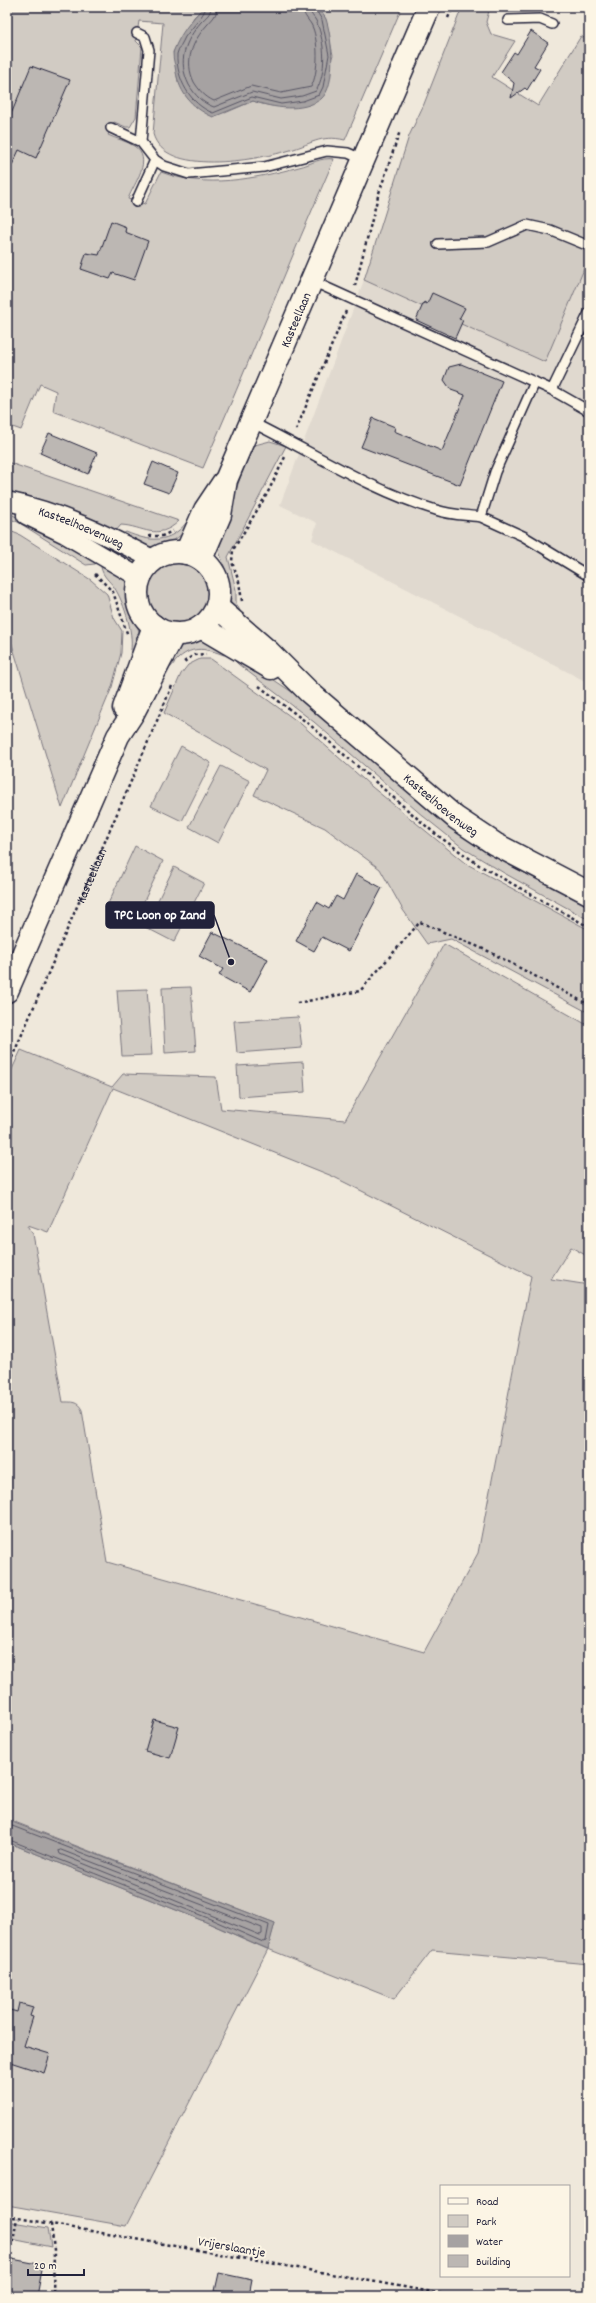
<svg xmlns="http://www.w3.org/2000/svg" width="596" height="2303" font-family="Dekko,sans-serif">
<style>
.built{fill:#e0d9cf}
.green{fill:#d1cbc3;stroke:#7a767f;fill-rule:evenodd}
.water{fill:#a6a2a2;stroke:#716f79}
.lines{fill:none;stroke-linecap:round;stroke-linejoin:round}
.shore{stroke:#575564;stroke-width:1}
.building{fill:#bcb7b3;stroke:#22223b}
.service-casing{stroke:#22223b;stroke-width:12}
.minor-casing{stroke:#22223b;stroke-width:21}
.tertiary-casing{stroke:#22223b;stroke-width:25}
.path{stroke:#22223b;stroke-width:2.5;stroke-dasharray:3 3;stroke-linecap:butt}
.service{stroke:#fcf5e5;stroke-width:9}
.minor{stroke:#fcf5e5;stroke-width:18}
.tertiary{stroke:#fcf5e5;stroke-width:22}
.labels{text-anchor:middle;stroke-width:4;stroke-linejoin:round;paint-order:stroke}
.street-label{font-size:13px;fill:#22223b;stroke:#fcf5e5}
.leader{fill:none;stroke:#22223b;stroke-width:1.5}
.callout-dot{fill:#22223b;stroke:#fcf5e5;stroke-width:1.5}
.callout{fill:#22223b;stroke:#22223b;stroke-width:1.5}
.callout-label{font-size:14px;text-anchor:middle;font-weight:bold;fill:#fff}
</style>
<rect width="100%" height="100%" fill="#efe8db"/>
<filter id="ink" filterUnits="userSpaceOnUse"><feTurbulence type="fractalNoise" baseFrequency=".025" numOctaves="2"/><feDisplacementMap in="SourceGraphic" scale="8" xChannelSelector="R" yChannelSelector="G"/><feConvolveMatrix kernelMatrix="1 2 1 2 8 2 1 2 1" color-interpolation-filters="sRGB"/></filter>
<g filter="url(#ink)">
<!-- built -->
<path class="built" d="M589 257V683L312 540 317 523 280 505 364 280 544 362Z"/>
<!-- green -->
<path class="green" d="M7 7H204L194 17 173 52 178 82 225 113 253 101C275 109 293 108 315 102L333 55 325 18 317 7H402L345 140C320 134 310 145 287 151 255 160 165 177 153 134L163 23 139 21 136 41 142 47 136 117 130 127H126L114 122 108 135C116 139 127 141 134 146 154 159 134 183 128 199L145 204 161 172C205 189 254 179 299 167 312 164 320 157 334 159 289 262 248 365 203 468L53 411 56 391 40 384 21 430 7 425Z
M462 7H490L486 22 491 34 515 41 492 77 538 106 581 36 589 41V257L545 362 364 280 409 136 424 104Z
M270 441 286 446 228 557 236 590V603L241 613 249 620 247 624 231 605 229 581 219 551 221 534 251 446Z
M7 462 179 521C157 542 143 526 121 525L115 532 81 516 7 491Z
M7 512 98 559 95 564 86 565 18 522 7 518Z
M187 522 190 524C181 540 157 552 138 545 132 542 127 538 121 535L126 532C150 542 169 544 187 522Z
M7 530 20 535 91 580 107 594 114 618 122 631 121 653 112 687 62 808 7 628Z
M143 592a35 35 0 1 1 70 0a35 35 0 1 1-70 0Z
M104 562 125 580 139 632 138 646 134 658 130 655C135 636 125 604 114 587 109 580 103 577 101 567Z
M197 640 212 643 229 653 224 655C208 649 193 645 179 658 173 663 172 669 164 670L180 644Z
M238 656 295 694 473 843 505 863 589 907V920L504 873 463 848 423 816 314 722 238 664 235 661Z
M200 659H211L301 724 372 787 465 863 589 930V1013L451 939 427 944 403 910 380 869 325 828 254 795 266 770 164 713 181 674 188 665Z
M181 746 211 763 182 821 151 806Z
M221 766 250 781 218 843 189 827Z
M135 846 163 861 135 920 107 906Z
M174 867 204 883 174 942 145 927Z
M444 944 589 1026V1257L571 1247 551 1279 589 1285V1964L432 1950 394 1999 268 1949 126 2226 7 2205V1842L206 1922 267 1949 275 1923 7 1819V1080L21 1050 112 1087 123 1074 216 1077 221 1109 345 1120ZM113 1088 332 1176 531 1276 478 1553 424 1652 107 1562 82 1410C78 1401 71 1402 63 1402L33 1234 28 1225 48 1232Z
M191 987 196 1051 165 1053 162 988Z
M147 989 152 1055 122 1056 117 990Z
M298 1017 302 1048 237 1053 234 1021Z
M303 1062 305 1092 239 1097 237 1066Z
M7 2221 48 2228 51 2247 7 2238Z"/>
<!-- water -->
<path class="water" d="M204 7H317C320 11 324 15 326 19 332 37 337 86 321 99 302 113 273 108 253 101L213 117C190 107 178 91 175 66 174 61 172 55 174 50 180 34 192 19 204 7Z
M7 1820 275 1923 268 1949 206 1922 7 1842Z"/>
<g class="lines">
<!-- shore -->
<path class="shore" d="M206 7C206 13 190 30 185 37 183 42 178 49 177 54 176 79 190 104 213 113L252 97 281 104 303 101 319 95 323 87 329 55 322 20 314 7
M211 7C211 14 206 17 201 22 185 41 177 61 189 85 195 95 202 103 214 107L252 92 281 99 302 96 316 91C327 72 325 43 317 23 315 17 309 14 309 7
M217 7C217 16 212 19 207 25 192 42 184 61 194 82 199 90 205 97 214 101L251 86 281 93 311 87C319 73 319 38 311 24 307 18 303 15 303 7
M7 1824 269 1925 266 1941 263 1942 208 1918 7 1839
M61 1850 262 1928V1934L260 1935 60 1854 59 1851Z"/>
</g>
<!-- building -->
<path class="building" d="M531 31 548 43 534 66 540 69 527 90 525 88 511 98 514 83 501 72 514 52 517 54Z
M31 66 70 80 36 158 19 150 7 176V124Z
M111 221 126 227 125 232 148 241 134 280 113 273 110 279 81 269 86 253 99 255Z
M432 293 465 308 459 319 463 320 455 338 416 320 424 302 427 304Z
M461 364 502 381 460 485 361 447 373 418 395 427 394 431 442 451 465 395 451 390 444 380 449 367Z
M49 433 97 453 88 474 40 453Z
M153 462 178 473 169 493 144 484Z
M356 874 382 888 349 951 322 937 314 951 296 941 317 902 329 909 336 896 343 900Z
M212 932 268 959 250 992 219 975 223 969 199 956Z
M154 1720 179 1727 170 1758 145 1751Z
M19 2003 33 2007 30 2016 33 2017 24 2046 50 2054 44 2073 7 2061V2019L10 2010 17 2012Z
M7 2258 43 2265 37 2296H7Z
M219 2273 252 2280 249 2296H227L228 2293 215 2291Z"/>
<g class="lines">
<defs>
<path id="service" d="M508 20 540 19 552 24
M137 33 145 37 149 50 141 142 155 160 164 166 189 174 264 167 327 151 348 153 364 160
M111 128 141 142
M136 202 155 160
M438 244 488 242 527 225 550 230 589 246
M312 281 552 390 589 411
M552 390 589 313
M251 422C312 452 370 490 436 510 450 515 466 515 481 517L495 472 535 382
M481 517 523 536 589 576"/>
<g id="minor">
<path id="s2" d="M7 501C59 512 107 535 154 560"/>
<path d="M26 515 65 534 140 578"/>
</g>
<g id="tertiary">
<circle cx="178" cy="593" r="41"/>
<path d="M186 553 205 510 223 483"/>
<path id="s3" d="M201 559 220 515 226 480 429 7"/>
<path id="s4" d="M217 607 269 652 309 692 456 818 495 844 589 893"/>
<path d="M201 627 271 668"/>
<path d="M124 708 154 626"/>
<path d="M7 991 118 736 133 713 174 634"/>
</g>
</defs>
<!-- service casing -->
<use href="#service" class="service-casing"/>
<!-- minor casing -->
<use href="#minor" class="minor-casing"/>
<!-- tertiary casing -->
<use href="#tertiary" class="tertiary-casing"/>
<!-- path -->
<g class="path">
<path d="M448 18 453 7"/>
<path d="M355 286 378 196 400 131"/>
<path d="M296 430 346 311"/>
<path d="M149 536H162L173 531"/>
<path d="M95 574 113 592 128 636"/>
<path d="M242 601 239 582 232 562 233 550 267 494 286 455"/>
<path d="M184 662 194 655 206 654"/>
<path d="M259 686 310 725 433 832 479 865 589 927"/>
<path d="M297 1003 360 991 420 922 488 951 589 1005"/>
<path id="s1" d="M7 1069 172 686"/>
<path d="M7 2216 454 2296"/>
<path d="M51 2224 54 2250 53 2296"/>
<path d="M13 2242 17 2218"/>
</g>
<!-- service -->
<use href="#service" class="service"/>
<!-- minor -->
<use href="#minor" class="minor"/>
<!-- tertiary -->
<use href="#tertiary" class="tertiary"/>
</g>
</g>
<g class="labels">
<!-- street labels -->
<g class="street-label">
<text dy="5" stroke="none"><textPath href="#s3" startOffset="258">Kasteellaan</textPath></text>
<text dy="5" stroke="none"><textPath href="#s2" startOffset="79">Kasteelhoevenweg</textPath></text>
<text dy="5" stroke="none"><textPath href="#s4" startOffset="299">Kasteelhoevenweg</textPath></text>
<text dy="5" stroke="none"><textPath href="#s1" startOffset="211">Kasteellaan</textPath></text>
<text transform="translate(232 2246) rotate(10)" y="5">Vrijerslaantje</text>
</g>
</g>
<!-- callouts -->
<path class="leader" d="M231 962L214 915"/>
<circle class="callout-dot" cx="231" cy="962" r="4"/>
<rect class="callout" x="106" y="902" width="108" height="26" rx="4"/>
<g class="callout-label">
<text x="160" y="919">TPC Loon op Zand</text>
</g>
<!-- margin -->
<rect width="596" height="2303" fill="none" stroke="#fcf5e5" stroke-width="24"/>
<rect x="12" y="12" width="572" height="2279" fill="none" stroke="#22223b" stroke-width="1.5" filter="url(#ink)"/>
<!-- legend -->
<rect x="440" y="2185" width="130" height="92" fill="#fcf5e5" stroke="#a5a1a1"/>
<rect x="448" y="2198" width="20" height="6" fill="#fcf5e5" stroke="#a5a1a1"/>
<text x="476" y="2205" font-size="12" fill="#22223b">Road</text>
<rect x="448" y="2215" width="20" height="12" fill="#d1cbc3" stroke="#a5a1a1"/>
<text x="476" y="2225" font-size="12" fill="#22223b">Park</text>
<rect x="448" y="2235" width="20" height="12" fill="#a6a2a2" stroke="#a5a1a1"/>
<text x="476" y="2245" font-size="12" fill="#22223b">Water</text>
<rect x="448" y="2255" width="20" height="12" fill="#bcb7b3" stroke="#a5a1a1"/>
<text x="476" y="2265" font-size="12" fill="#22223b">Building</text>
<!-- scale -->
<path d="M28 2269v6h56v-6" fill="none" stroke="#22223b" stroke-width="2"/>
<text x="34" y="2269" font-size="12" fill="#22223b" stroke="#fcf5e5" stroke-width="3" paint-order="stroke">20 m</text>
</svg>
